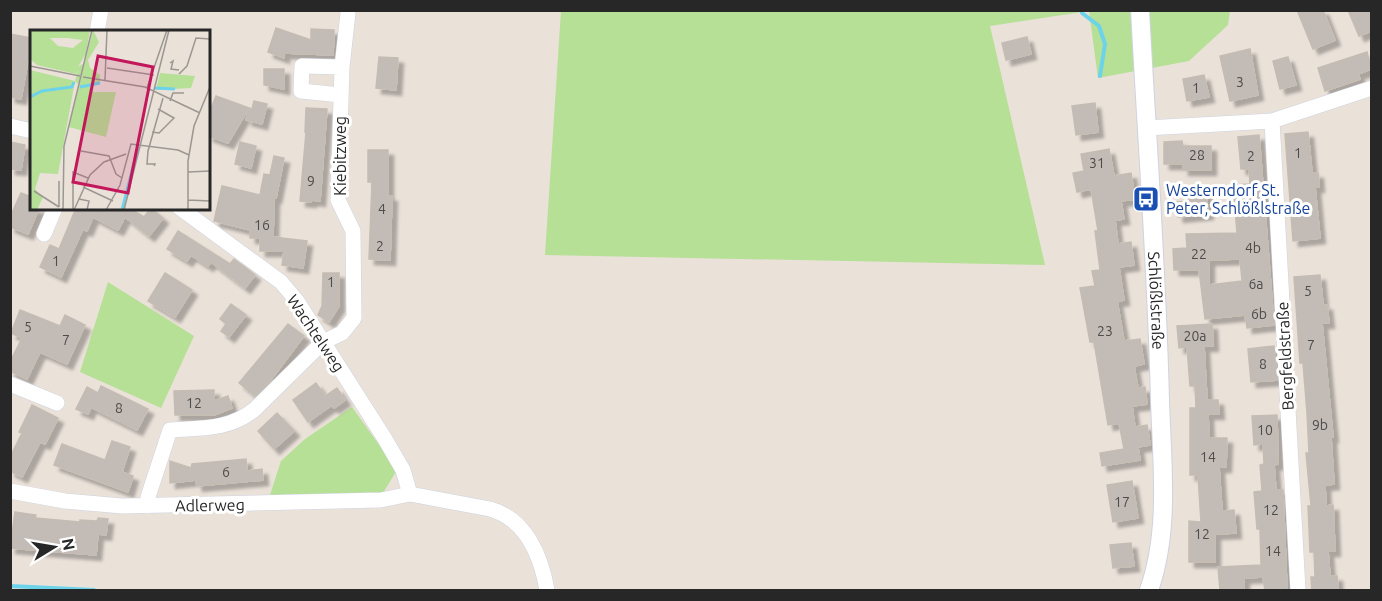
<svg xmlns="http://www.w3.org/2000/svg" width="1382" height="601" font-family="Ubuntu,sans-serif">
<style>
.green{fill:#b5e095}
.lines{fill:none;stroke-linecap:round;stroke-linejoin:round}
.stream{stroke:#6cd3eb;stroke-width:4}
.building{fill:#c2bbb6;stroke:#c5bdb3;stroke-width:1.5;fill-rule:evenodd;filter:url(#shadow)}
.minor-casing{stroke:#ced3e0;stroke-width:16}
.tertiary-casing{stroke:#ced3e0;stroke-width:20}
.minor{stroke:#fff;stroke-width:15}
.tertiary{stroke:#fff;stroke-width:18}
.labels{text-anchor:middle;stroke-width:6;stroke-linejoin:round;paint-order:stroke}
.number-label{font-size:14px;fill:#4e4c4b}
.street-label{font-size:16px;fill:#272727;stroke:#fff}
.transit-label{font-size:16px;fill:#164399;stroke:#fff;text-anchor:start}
.inset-river{fill:none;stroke:#6cd3eb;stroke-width:3}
.inset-road{fill:none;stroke:#9c9792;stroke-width:1.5}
.view{fill:#c2185b;fill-opacity:0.15;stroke:#c2185b;stroke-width:3}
.inset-edge{fill:none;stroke:#272727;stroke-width:3}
</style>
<defs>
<filter id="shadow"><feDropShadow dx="5.5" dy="5.5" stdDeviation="1.5" flood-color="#0004"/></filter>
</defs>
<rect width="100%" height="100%" fill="#eae1d9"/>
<!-- green -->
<path class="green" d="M561 11H1230L1228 25 1189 61 1098 78 1089 11 990 26 1045 265 545 255Z
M108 282 194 336 161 408 80 372Z
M352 407 397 470 383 493 269 498 281 461 305 439Z"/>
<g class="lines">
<!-- stream -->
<path class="stream" d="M1082 10V13L1099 26 1105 44 1100 76
M10 586 94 590"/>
</g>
<!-- building -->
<path class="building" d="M1297 10H1323L1335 40 1313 49Z
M1348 10H1371V31L1359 36Z
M276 28 311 40V29L334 30 333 55 284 53V58L268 52Z
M10 34 32 38 21 99 10 97Z
M1027 37 1031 54 1006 60 1002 43Z
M1250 49 1258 95 1230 101 1220 56Z
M1367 52 1371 69 1358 74 1360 79 1325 91 1318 68Z
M379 57 398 58 396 90 376 88Z
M1288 57 1296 85 1280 89 1273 61Z
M264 69H284V89L264 85Z
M1204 75 1209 97 1187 101 1183 79Z
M216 96 249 108 228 143 208 136V116Z
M254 101 267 104 262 124 246 120 249 108 252 109Z
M1095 103 1098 132 1076 135 1072 106Z
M306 108 327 109 320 201 312 200 311 202 300 201 306 132H305Z
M1308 132 1312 173H1318L1319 187H1315L1320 238 1293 241 1285 134Z
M1259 135 1274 325 1247 328 1245 315 1205 319 1199 270H1174L1173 249 1187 248 1186 234 1237 233 1233 185 1250 184 1249 169H1241L1238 137ZM1240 259 1242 281 1209 285V260Z
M1182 141 1183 146H1211V170H1183V164H1164V142Z
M10 142 25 145 21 170 10 169Z
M240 142 256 146 251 168 235 164Z
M1109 149 1114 176 1131 173 1135 199 1121 201 1124 219 1115 220 1118 244 1131 242 1134 265 1119 267 1124 300 1117 301 1124 341 1140 339 1144 364 1134 366 1138 388 1145 387 1147 404 1132 406 1135 427 1147 425 1150 445 1138 447 1140 460 1102 466 1100 453 1124 449 1119 423 1108 425 1094 342H1090L1080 288 1095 286 1092 271 1100 270 1095 231H1098L1091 189 1077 192 1073 173 1084 171 1081 154Z
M368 150H388V196H392L390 260 369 259 372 182H368Z
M274 156 284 158 276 198H274L273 237 307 241 303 268 282 265 284 251H260V238H250V230L214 221 222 186 260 195 264 174 270 175Z
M1206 188 1208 214 1178 217 1176 202 1188 201 1187 189Z
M21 193 32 197V208H39L28 234 10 227V217Z
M76 208H129L144 217 151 208 163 218 149 236 125 217 118 230 93 217 87 231 83 229 61 277 40 267 50 245 59 249Z
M178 231 230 264 234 259 255 275 245 288 211 262 208 266 191 255 187 261 167 249Z
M165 273 192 290 175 317 148 301Z
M323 273H339V306L329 322 318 315 322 306Z
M1320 275 1323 305H1327L1329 323H1322L1333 437H1331L1334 484 1325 485 1326 506 1333 505 1335 551H1328L1330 576H1337L1338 591H1312L1311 577H1315L1314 552H1310L1308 506H1311L1306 453H1309L1307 413 1303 363H1300L1294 277Z
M231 304 246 315 229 337 221 331 226 324 220 319Z
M20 310 60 326 65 315 85 325 67 364 40 352 27 379 10 371V362L22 338 11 333Z
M288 324 304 336 270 381 255 396 239 383Z
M1212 324 1213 346H1204L1207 400H1218L1219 414H1208L1209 438H1227L1226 467H1219L1222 511 1234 510 1236 533 1215 534V562H1189V521L1201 522 1198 475H1190V408H1196L1195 386H1190L1187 347 1179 348 1177 326Z
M1274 346 1277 380 1251 382 1248 349Z
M316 383 325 396 337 388 345 400 334 408 332 405 308 422 293 400Z
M101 386 148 409 137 430 91 407 88 414 76 409 87 387 98 393Z
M214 390V401L228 396 232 408 214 415H175L174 391Z
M32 405 58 418 45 444 40 442 22 477 10 471V457L22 433 19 432Z
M277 413 294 431 274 449 258 431Z
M1277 415 1278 464 1274 465 1276 490H1283L1287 591H1265L1263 577 1244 578V591H1220L1218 567 1261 565 1260 529H1257L1254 492 1262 491 1260 465 1264 464 1263 444 1254 445 1252 416Z
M112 441 130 447 122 472 133 476 128 492 54 465 62 444 105 460Z
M246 459 247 471 262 469 263 480 197 486 196 480 170 483V461L191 468 192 464Z
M1132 481 1138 518 1113 522 1107 485Z
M15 512 36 515 35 518 80 522V520L97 521 98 518 108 519 106 535 98 534 96 555 10 548Z
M1131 543 1134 566 1113 568 1110 545Z"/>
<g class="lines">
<defs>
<path id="minor" d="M97 32 101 10
M341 95 301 91 302 66 342 67
M1272 121 1298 590
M10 126 32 131
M1146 128 1272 121 1372 88
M180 208 281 282 297 301 385 439 403 470 410 494
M44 234 55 208
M10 384 57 403
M10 491 65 501 122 506 381 500 410 494 490 509C526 519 541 556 547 590
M148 506V497L170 430C201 428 230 430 255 409L323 342 342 333 354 318 353 231 338 200 342 67 348 13"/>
<g id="tertiary">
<path id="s1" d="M1140 10C1147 141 1157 271 1160 401 1162 463 1170 531 1149 590"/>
</g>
</defs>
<!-- minor casing -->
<use href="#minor" class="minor-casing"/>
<!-- tertiary casing -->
<use href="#tertiary" class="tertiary-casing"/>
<!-- minor -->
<use href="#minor" class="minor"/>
<!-- tertiary -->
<use href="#tertiary" class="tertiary"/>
</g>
<!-- icons -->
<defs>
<symbol id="bus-square" viewBox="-11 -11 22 22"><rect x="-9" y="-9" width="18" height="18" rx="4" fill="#1a4fb4" stroke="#fff"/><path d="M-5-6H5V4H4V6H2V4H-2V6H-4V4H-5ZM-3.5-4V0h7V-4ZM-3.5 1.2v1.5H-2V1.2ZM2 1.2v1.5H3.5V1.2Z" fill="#fff"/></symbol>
</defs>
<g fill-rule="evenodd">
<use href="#bus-square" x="1131" y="184" width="30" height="30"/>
</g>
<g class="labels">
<!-- number labels -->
<g class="number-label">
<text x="1240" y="87">3</text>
<text x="1196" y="93">1</text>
<text x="1298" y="158">1</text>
<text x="1197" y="160">28</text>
<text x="1251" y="161">2</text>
<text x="1097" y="168">31</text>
<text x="311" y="186">9</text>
<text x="382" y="214">4</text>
<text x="262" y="230">16</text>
<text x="380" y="251">2</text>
<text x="1253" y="253">4b</text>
<text x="1199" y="259">22</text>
<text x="56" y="266">1</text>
<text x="331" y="287">1</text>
<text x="1256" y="289">6a</text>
<text x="1308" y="296">5</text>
<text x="1259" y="319">6b</text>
<text x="28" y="332">5</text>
<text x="1105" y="336">23</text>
<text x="1195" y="341">20a</text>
<text x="66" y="345">7</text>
<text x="1311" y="350">7</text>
<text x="1263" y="369">8</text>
<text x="194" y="408">12</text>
<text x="119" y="413">8</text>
<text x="1320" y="430">9b</text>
<text x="1265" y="435">10</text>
<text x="1208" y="462">14</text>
<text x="226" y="477">6</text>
<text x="1122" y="507">17</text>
<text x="1271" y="515">12</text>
<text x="1202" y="539">12</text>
<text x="1273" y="556">14</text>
</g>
<!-- street labels -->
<g class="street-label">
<text transform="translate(340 156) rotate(-90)" y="6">Kiebitzweg</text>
<text dy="6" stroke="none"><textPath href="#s1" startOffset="291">Schlößlstraße</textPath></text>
<text transform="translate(316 333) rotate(56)" y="6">Wachtelweg</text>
<text transform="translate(1285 356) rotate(-93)" y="6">Bergfeldstraße</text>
<text transform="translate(210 505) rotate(-1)" y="6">Adlerweg</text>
</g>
<!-- transit labels -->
<g class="transit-label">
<text x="1166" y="196">Westerndorf St.<tspan x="1166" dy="18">Peter, Schlößlstraße</tspan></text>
</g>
</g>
<!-- overview -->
<g transform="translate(30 30)">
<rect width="180" height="180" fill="#eae1d9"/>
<path d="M0 0H60L56 23 48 37 54 33 48 54 45 51 28 144 10 143 5 159 13 167 7 180H0V40L45 51 48 40 46 44 7 35 0 29ZM20 8H37L53 10 43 18 28 16ZM63 0 69 12 58 30 60 38 70 45V54L64 53 63 62H86L76 107 39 97ZM130 43 165 46 161 58 126 60Z" fill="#b5e095" fill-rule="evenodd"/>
<path class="inset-river" d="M50 57 70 53M125 58 145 59M0 67 12 61 42 57 44 52M92 180 108 117"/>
<path class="inset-road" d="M140 33 143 31 141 39 149 40M0 36 50 46M77 38 124 45M149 44 157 36 166 8 180 9M53 47 115 57 170 83M75 50 77 0M117 58 137 0M140 71 143 63H154M122 102 129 103 144 88 128 79M51 121 79 126 86 144 92 148M124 136 125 134H117L118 121 133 68M158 142 180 141M29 151V177M53 157 83 171M4 161 29 177M49 169 59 171 57 180M158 170 180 171M33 180 34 116 62 0M43 180V142L58 148M44 180 60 145 74 132 96 124M76 180 90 155 101 114 148 120 159 125M94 180 139 0M158 180V131L164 96 180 57"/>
<path class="view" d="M68 26 123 37 98 163 43 152Z"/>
<rect width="180" height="180" class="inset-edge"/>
</g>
<!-- border -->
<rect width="1382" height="601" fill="none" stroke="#272727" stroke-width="24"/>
<!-- north arrow -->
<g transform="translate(54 547) rotate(79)" stroke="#ffffff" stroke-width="4.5" paint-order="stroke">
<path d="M0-4.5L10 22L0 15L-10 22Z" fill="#272727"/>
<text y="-9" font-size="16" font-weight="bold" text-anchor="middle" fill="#272727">N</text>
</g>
</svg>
